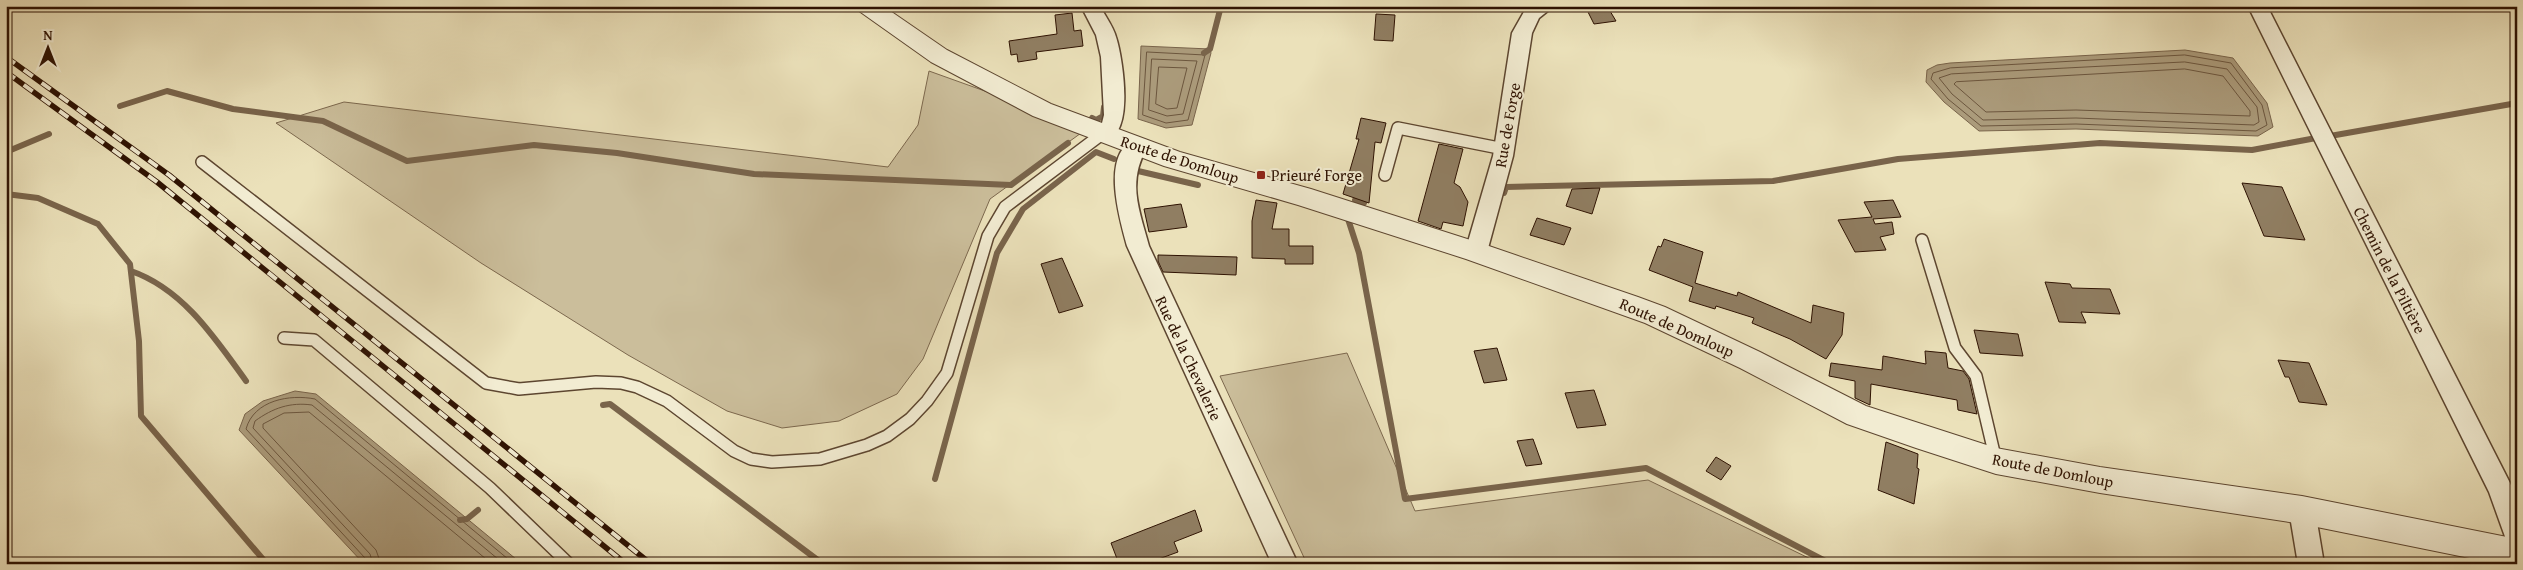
<svg xmlns="http://www.w3.org/2000/svg" width="2523" height="570" font-family="'Gentium Book Plus',serif">
<style>
.green{fill:#cbbe9b;stroke:#7c684e}
.water{fill:#ab9b7b;stroke:#79644b}
.lines{fill:none;stroke-linecap:round;stroke-linejoin:round}
.shore{stroke:#6c563e;stroke-width:1}
.stream{stroke:#79644b;stroke-width:6}
.building{fill:#907e62;stroke:#2e1202}
.service-casing{stroke:#5d4630;stroke-width:14}
.minor-casing{stroke:#5d4630;stroke-width:3}
.tertiary-casing{stroke:#5d4630;stroke-width:2}
.service{stroke:#f2ecd2;stroke-width:11}
.minor{fill:#f2ecd2;fill-rule:evenodd}
.tertiary{fill:#f2ecd2;fill-rule:evenodd}
.rail-casing{stroke:#2e1202;stroke-width:5.5}
.rail{stroke:#f2ecd2;stroke-width:4;stroke-dasharray:11;stroke-linecap:butt}
.poi-dot{fill:#8f2418;stroke:#f2ecd2;stroke-width:2}
.labels{text-anchor:middle;stroke-width:4;stroke-linejoin:round;paint-order:stroke}
.street-label{font-size:16px;fill:#2e1202;stroke:#f2ecd2}
.poi-label{font-size:16px;fill:#2e1202;stroke:#f2ecd2;text-anchor:start}
</style>
<rect width="100%" height="100%" fill="#ebe1ba"/>
<filter id="stains"><feTurbulence type="fractalNoise" baseFrequency=".004" numOctaves="4"/><feColorMatrix values="0 0 0 0 .2 0 0 0 0 .09 0 0 0 0 .02 0 0 0 .5 -.17"/></filter>
<radialGradient id="worn" r=".72"><stop offset=".6" stop-color="#630" stop-opacity="0"/><stop offset="1" stop-color="#630" stop-opacity=".3"/></radialGradient>
<!-- green -->
<path class="green" d="M929 71 1088 128 990 199 923 359 897 394 839 421 782 428 727 411 628 355 481 263 276 123 344 102 888 167 918 125Z
M1347 353 1415 511 1648 480 1821 564H1307L1220 376Z"/>
<!-- water -->
<path class="water" d="M1141 46 1210 49 1211 53 1192 125 1166 128 1138 119Z
M2185 50 2233 58 2267 103 2273 127 2258 136 2076 129 1979 131 1944 102 1926 82 1927 70 1937 65 1950 63Z
M295 391 316 394 522 564H364L239 430 245 414 263 401Z"/>
<g class="lines">
<!-- shore -->
<path class="shore" d="M1147 52 1205 55 1188 120 1166 123 1143 115Z
M2185 55 2231 63 2262 105 2267 125 2256 131 2076 124 1981 126 1948 99 1931 79 1933 73 1950 68Z
M1152 59 1197 61 1183 114 1167 116 1149 110Z
M2185 62 2227 69 2257 107 2259 122 2254 125 2076 118 1983 120 1952 94 1939 78 1951 74Z
M1159 67 1187 68 1177 108 1167 109 1156 104Z
M2185 69 2223 76 2250 111V116L2076 110 1986 112 1954 84 1956 82Z
M367 564 365 558 246 429C254 400 290 394 315 399L514 564
M373 564 370 554 253 428 255 421C273 408 290 402 312 405L504 564
M381 564 376 550 263 428V424L284 413 309 412 492 564"/>
<!-- stream -->
<path class="stream" d="M1204 53 1210 49 1221 6
M120 106 167 91 233 109 323 121 407 161 534 145 617 153 754 174 1011 185 1068 143
M1092 118 1096 120 1103 116 1104 107
M2330 136 2517 103
M6 152 49 134
M1138 171 1198 185
M1504 193 1506 187 1773 181 1898 159 2100 143 2252 150 2316 138
M6 194 38 198 98 224 130 264 139 341 141 416 267 564
M1355 200 1364 203
M1348 219 1359 253 1405 499 1646 468 1831 564
M131 271C183 289 215 338 246 381
M603 405 610 404 823 564
M935 479 997 253 1023 209 1096 152 1114 159
M460 520 467 519 478 510"/>
</g>
<!-- building -->
<path class="building" d="M1585 6H1607L1616 21 1594 24Z
M1072 13 1074 31 1081 30 1083 46 1036 52 1037 59 1018 62 1017 54 1011 55 1009 41 1057 34 1055 15Z
M1376 14 1395 15 1393 41 1374 40Z
M1361 118 1386 123 1381 143 1375 142 1369 203 1343 194 1359 139H1356Z
M1439 144 1463 149 1454 183 1460 187 1468 202 1463 226 1443 222 1441 229 1418 221Z
M2242 183 2282 187 2305 240 2264 236Z
M1600 188 1592 214 1566 206 1572 189Z
M1256 200 1277 203 1272 229H1289V246H1313V264H1285V259L1252 258V221Z
M1893 200 1901 217 1873 219 1875 224 1892 222 1894 234 1880 237 1886 250 1855 252 1838 220 1872 217 1864 202Z
M1181 204 1187 227 1149 232 1144 209Z
M1537 218 1571 228 1564 245 1530 235Z
M1664 239 1703 252 1695 283 1737 296 1738 292 1811 323 1813 305 1844 313 1842 335 1826 359 1790 339 1752 323 1754 318 1716 306 1715 309 1689 301 1693 287 1649 270 1658 246 1661 247Z
M1158 255 1237 257 1236 275 1163 272 1158 261Z
M1062 258 1083 306 1059 313 1041 264Z
M2045 282 2070 284 2072 288 2110 289 2120 314 2081 312 2086 323 2059 322Z
M1974 330 2018 334 2023 356 1980 353Z
M1497 348 1507 380 1484 383 1474 351Z
M1925 351 1946 353 1948 368 1963 371 1969 379 1977 414 1958 410 1957 400 1871 384 1870 405 1855 398V381L1829 376 1831 363 1882 370 1883 356 1926 364Z
M2278 360 2309 363 2327 405 2299 402 2289 377H2285Z
M1594 390 1606 425 1577 428 1565 393Z
M1533 439 1542 464 1526 466 1517 441Z
M1886 442 1918 454 1917 468 1919 469 1914 504 1878 490Z
M1716 457 1731 466 1721 480 1706 471Z
M1195 510 1202 531 1174 542 1178 552 1145 564H1119L1111 543Z"/>
<g class="lines">
<defs>
<path id="service" d="M202 162 486 383 519 389 596 382 621 383 637 387 667 401 734 451 751 459 772 462 820 459 867 445 887 436 910 419 927 401 947 373 988 236 1005 207 1102 134
M1385 175 1398 128 1504 149
M1922 240 1955 348 1976 376 1996 461
M284 338 314 340 490 488 569 564"/>
<path id="minor" d="M1081 6H1100C1105 16 1113 26 1116 37 1123 58 1138 152 1095 139L1092 134 1102 123 1104 115 1101 57 1096 35Z
M1531 6H1554L1539 18 1532 33 1513 156 1487 252 1484 258 1476 261 1468 258 1465 252 1493 156 1512 33 1525 10Z
M2248 6H2267L2510 483 2517 500V549L2508 545 2489 492Z
M1137 139 1144 142 1147 147C1127 183 1139 209 1149 246L1298 564H1272L1127 246C1120 220 1099 151 1137 139Z
M2302 499 2311 502 2315 510 2324 564H2298L2289 510 2293 502Z"/>
<path id="tertiary" d="M856 6H883L947 50 1051 104 1180 152 1311 189 1486 245 1638 297 1665 307 1760 352 1866 406 1996 448 2100 467 2302 496 2517 539V564H2499L2302 524 2100 493 1996 474 1916 448 1847 424 1740 368 1645 323 1466 259 1298 205 1164 166 1033 116 931 62 859 11Z"/>
</defs>
<!-- service casing -->
<use href="#service" class="service-casing"/>
<!-- minor casing -->
<use href="#minor" class="minor-casing"/>
<!-- tertiary casing -->
<use href="#tertiary" class="tertiary-casing"/>
<!-- service -->
<use href="#service" class="service"/>
<!-- minor -->
<use href="#minor" class="minor"/>
<!-- tertiary -->
<use href="#tertiary" class="tertiary"/>
<defs>
<path id="rail" d="M6 57 169 175 651 564
M6 72 157 182 626 564"/>
</defs>
<!-- rail casing -->
<use href="#rail" class="rail-casing"/>
<!-- rail -->
<use href="#rail" class="rail"/>
</g>
<!-- markers -->
<rect class="poi-dot" x="1256" y="170" width="10" height="10" rx="2.5"/>
<g class="labels">
<!-- street labels -->
<g class="street-label">
<text transform="translate(1507 125) rotate(-80)" y="6">Rue de Forge</text>
<text transform="translate(1180 159) rotate(18)" y="6">Route de Domloup</text>
<text transform="translate(2390 270) rotate(63)" y="6">Chemin de la Piltière</text>
<text transform="translate(1677 327) rotate(24)" y="6">Route de Domloup</text>
<text transform="translate(1189 358) rotate(65)" y="6">Rue de la Chevalerie</text>
<text transform="translate(2053 470) rotate(11)" y="6">Route de Domloup</text>
</g>
<!-- poi labels -->
<g class="poi-label">
<text x="1271" y="181">Prieuré Forge</text>
</g>
</g>
<!-- margin -->
<rect width="2523" height="570" fill="none" stroke="#ebe1ba" stroke-width="25"/>
<rect x="8" y="8" width="2508" height="555" fill="none" stroke="#2e1202" stroke-width="2.5"/>
<rect x="12" y="12" width="2498" height="545" fill="none" stroke="#2e1202"/>
<!-- north arrow -->
<g transform="translate(48 48)" stroke="#f2ecd2" stroke-width="4" paint-order="stroke">
<path d="M0-4L9 19L0 12L-9 19Z" fill="#2e1202"/>
<text y="-8" font-size="14" font-weight="bold" text-anchor="middle" fill="#2e1202">N</text>
</g>
<rect width="100%" height="100%" filter="url(#stains)"/>
<rect width="100%" height="100%" fill="url(#worn)"/>
</svg>
